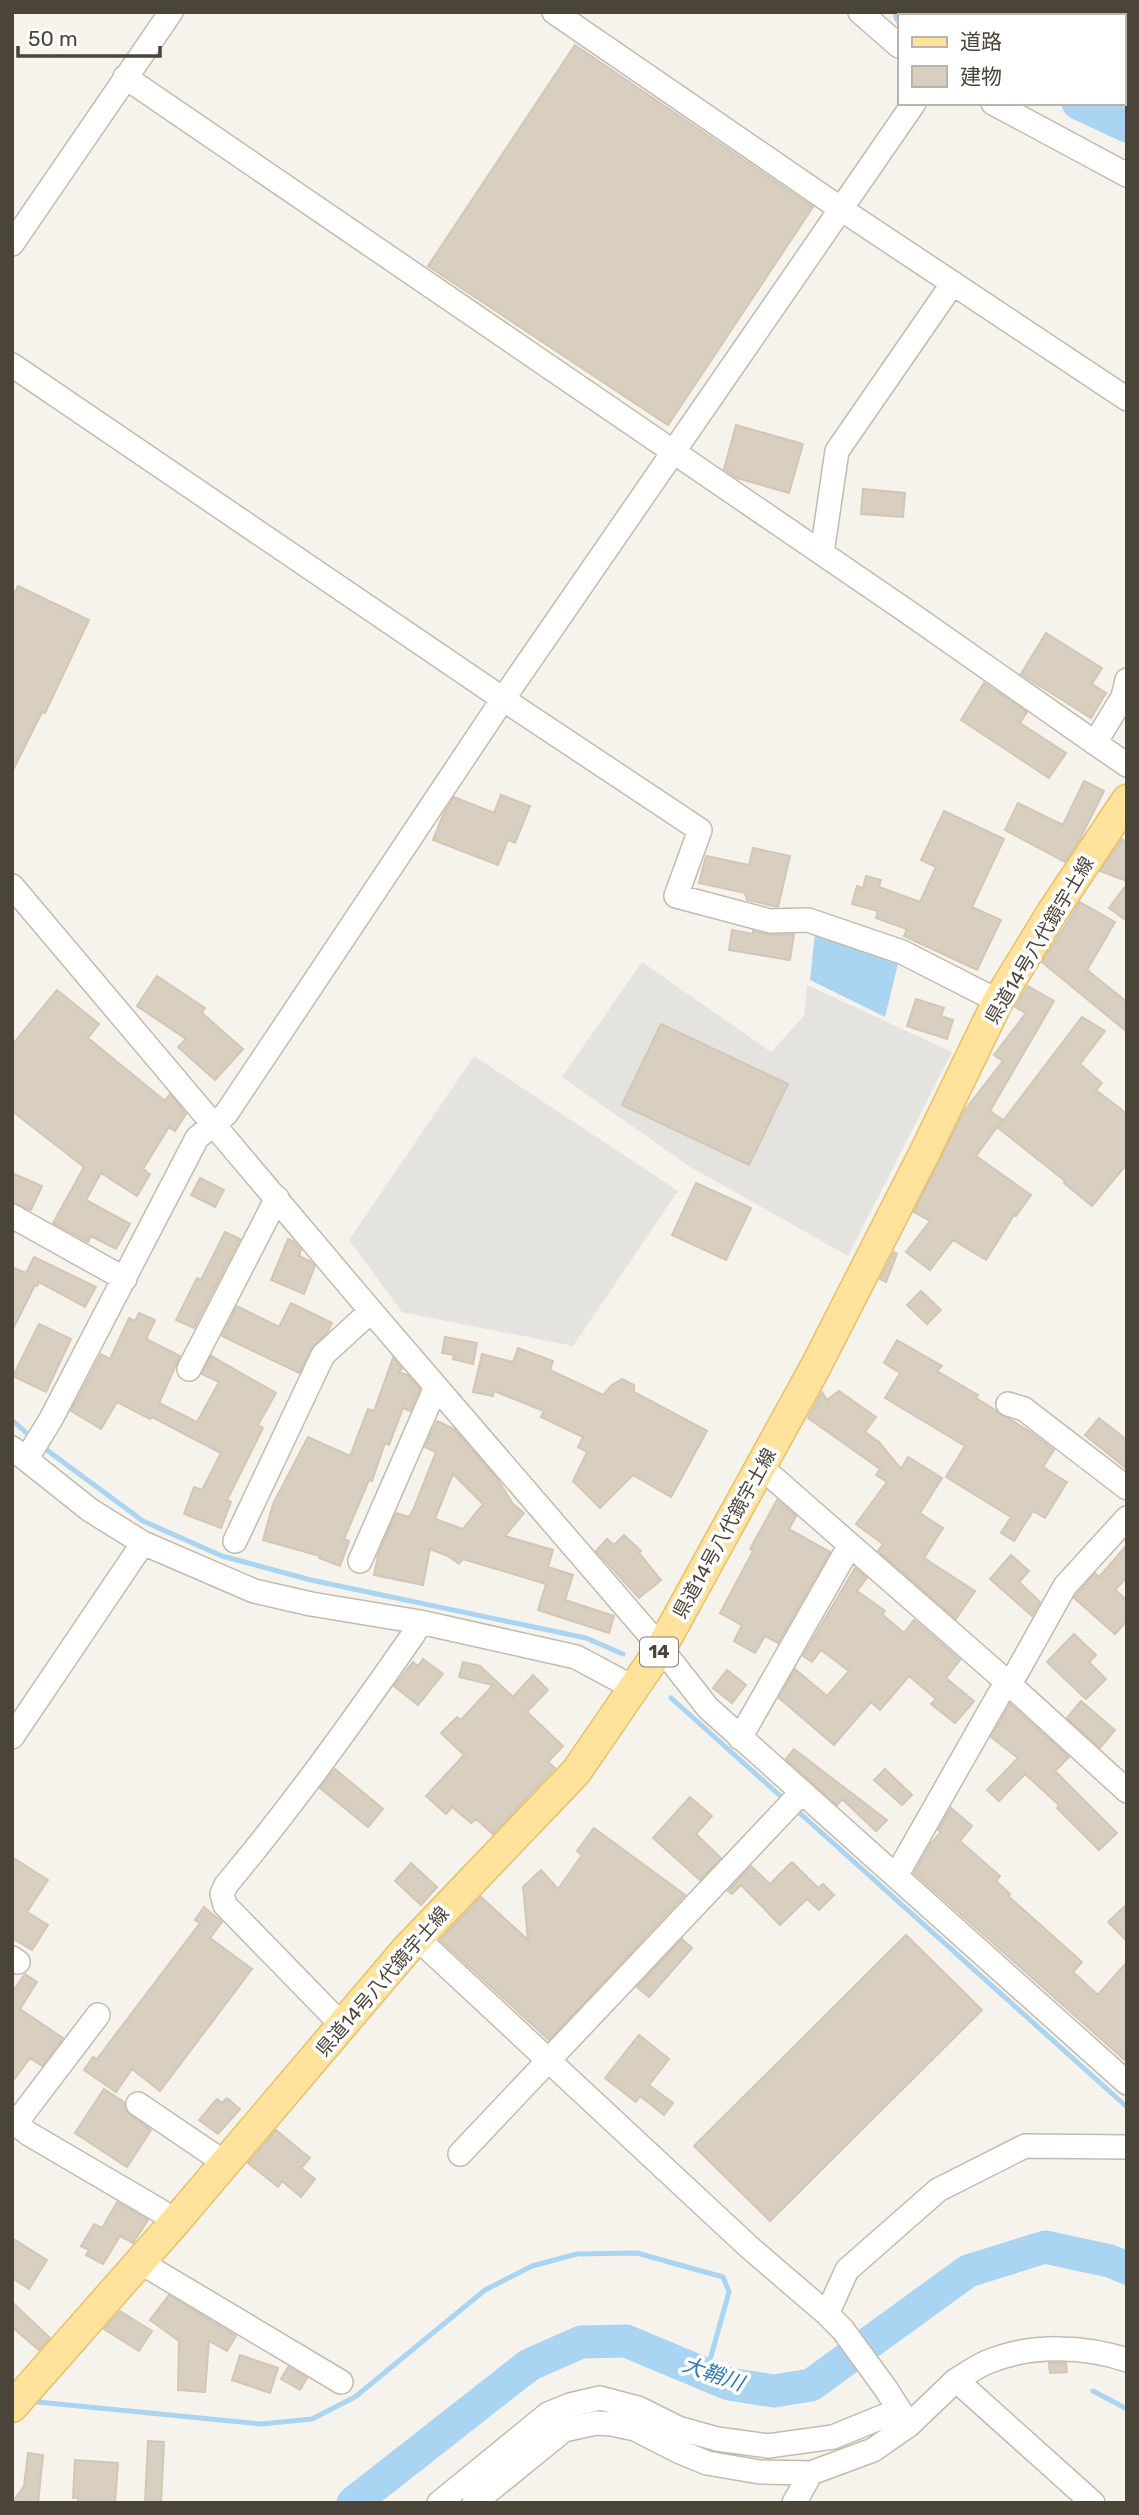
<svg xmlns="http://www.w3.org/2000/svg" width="1139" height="2515" font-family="Rubik,'Noto Sans JP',sans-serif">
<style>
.parking{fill:#e5e3e0}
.water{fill:#a9d4f2}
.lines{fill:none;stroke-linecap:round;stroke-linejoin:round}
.stream{stroke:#a9d4f2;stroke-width:5}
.river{stroke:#a9d4f2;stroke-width:33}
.building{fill:#d8cfc1;stroke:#d3c7b4;stroke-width:2;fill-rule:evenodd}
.minor-casing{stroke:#c2bbae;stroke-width:26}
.major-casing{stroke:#e6c16a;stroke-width:33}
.minor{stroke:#fff;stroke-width:23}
.major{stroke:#ffe39c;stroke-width:30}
.labels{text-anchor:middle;stroke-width:7;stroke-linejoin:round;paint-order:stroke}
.shield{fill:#fff;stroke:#817c74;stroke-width:2}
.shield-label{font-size:18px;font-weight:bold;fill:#4b4439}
.street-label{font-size:19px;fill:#4b4439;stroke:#fff}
.water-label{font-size:21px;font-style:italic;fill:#2e7ab2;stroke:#fff}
</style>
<rect width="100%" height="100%" fill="#f6f3ec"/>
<!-- parking -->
<path class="parking" d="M642 962 771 1052 804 1016 807 985 952 1052 848 1256 689 1166 562 1077Z
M474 1056 678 1191 573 1346 402 1312 349 1240Z"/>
<!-- water -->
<path class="water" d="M815 933 899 960 885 1017 810 980Z"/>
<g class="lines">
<!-- stream -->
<path class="stream" d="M12 1420 33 1439
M40 1445 143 1521 222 1556 311 1580 586 1638 623 1654
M671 1698 786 1801
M793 1807 1127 2107
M1093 2391 1127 2409
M38 2402 261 2424 312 2419 355 2397 485 2290 532 2266 577 2254 637 2253 723 2277 729 2292 706 2374"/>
<!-- river -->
<path class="river" d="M909 12 914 16
M1078 103 1127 126
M353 2503 529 2365 581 2342 626 2341 729 2384 774 2391 811 2385 968 2271 1045 2247 1110 2261 1127 2268"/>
</g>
<!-- building -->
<path class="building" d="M575 45 813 207 668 425 428 266Z
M736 425 803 444 789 493 737 478 724 469Z
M863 489 905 493 903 517 861 514Z
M18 586 89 620 45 713 42 712 12 772V598Z
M1046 633 1102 668 1092 684 1106 693 1091 718 1021 674Z
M984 683 1027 712 1020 723 1066 753 1049 778 961 720Z
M1084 781 1104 791 1080 839 1065 862 1005 830 1018 803 1063 825Z
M501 795 530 806 515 843 508 840 498 865 433 840 443 815 454 797 494 813Z
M944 811 1004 839 972 907 1001 920 977 970 904 936 907 929 876 918 878 911 852 904 857 886 863 888 866 876 881 880 879 887 920 902 936 867 921 860Z
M1122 839 1127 842V881L1100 871Z
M753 848 790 856 778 907 747 900 745 893 699 883 706 856 749 865Z
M1127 884V921L1109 908Z
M1080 902 1115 922 1087 970 1127 1002V1032L1042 962Z
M732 930 753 934V931L770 935 794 934 790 960 729 950Z
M157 976 205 1008 202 1013 243 1049 215 1080 178 1047 186 1039 137 1006Z
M1028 986 1054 1001 990 1111 1003 1120 999 1126 1082 1017 1105 1031 1080 1064 1102 1083 1096 1090 1127 1114V1164L1092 1206 1064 1183 1065 1181 997 1127 976 1156 1031 1195 1016 1216 1014 1215 986 1260 953 1240 930 1270 906 1252 930 1221 914 1212 964 1111 1003 1061 994 1055 1026 1013 1015 1007Z
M57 990 99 1024 88 1038 165 1101 170 1094 186 1114 175 1131 169 1127 143 1169 150 1174 137 1196 101 1173 86 1200 130 1224 116 1249 91 1236 88 1242 53 1223 84 1167 12 1111V1045Z
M916 999 944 1008 941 1016 953 1020 947 1039 907 1026Z
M661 1024 788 1084 749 1165 622 1105Z
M12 1173 42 1186 31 1210 12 1202Z
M200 1178 224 1190 215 1207 191 1195Z
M696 1183 751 1208 726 1260 672 1235Z
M225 1232 240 1239 194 1328 176 1320 197 1278 201 1280Z
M288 1239 293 1241 301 1250 299 1256 310 1261 315 1266 304 1294 271 1280Z
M894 1252 897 1254 886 1282 880 1279Z
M34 1257 96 1287 85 1307 39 1282 37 1286 35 1285 12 1331V1267L26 1273Z
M921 1291 941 1310 927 1324 907 1305Z
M291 1303 332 1323 327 1333 311 1349 299 1373 222 1336 237 1306 279 1327Z
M139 1313 155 1320 146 1339 180 1356 159 1403 197 1422 219 1382 202 1374 211 1356 276 1393 258 1425 263 1428 227 1500 231 1502 221 1528 184 1514 194 1487 202 1490 221 1453 152 1417 150 1419 117 1402 101 1429 71 1411 101 1354 110 1359 129 1318 135 1321Z
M39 1324 71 1339 46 1392 13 1376Z
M445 1337 477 1343 473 1364 453 1359 454 1355 442 1353Z
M897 1340 942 1366 937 1371 978 1395 976 1398 1032 1433 1054 1450 1043 1467 1067 1482 1045 1518 1033 1511 1014 1541 1001 1533 1011 1517 946 1477 965 1446 885 1398 900 1373 884 1363Z
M518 1348 553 1361 550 1370 603 1395 612 1385 622 1379 634 1385V1392L707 1431 671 1497 633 1475 600 1508 573 1481 587 1452 578 1447 583 1437 541 1417 544 1411 494 1391 493 1396 473 1392 482 1354 513 1362Z
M393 1358 402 1369 399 1372 408 1375 420 1389 410 1411 403 1408 389 1445 385 1443 372 1481 369 1480 344 1539 349 1541 340 1566 319 1558 320 1556 263 1540 273 1504 308 1437 350 1456 368 1409 374 1411Z
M839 1391 876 1417 865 1432 879 1442 901 1469 908 1457 942 1478 920 1513 943 1528 924 1558 975 1591 956 1619 878 1551 883 1544 856 1524 887 1482 876 1475 880 1469 808 1418 822 1392 827 1400Z
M1099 1418 1127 1440V1469L1085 1435Z
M437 1421 454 1429 496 1477 513 1504 524 1513 505 1536 553 1550 548 1567 573 1575 565 1600 614 1616 609 1633 538 1610 546 1584 463 1559 459 1564 448 1556 430 1549 423 1585 374 1575 378 1555 396 1513 409 1517 413 1510 436 1452 425 1447ZM453 1474 483 1504 463 1529 435 1519Z
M777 1500 796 1516 789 1529 830 1552 778 1643 765 1636 755 1653 734 1641 742 1625 720 1613 753 1551 750 1549Z
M624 1535 641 1551 639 1553 661 1580 639 1598 596 1551 607 1539 614 1545Z
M1127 1545V1577L1115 1590 1127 1600V1621L1115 1634 1074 1598 1095 1573 1099 1577Z
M1011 1555 1029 1571 1019 1582 1040 1602 1032 1616 990 1579Z
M855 1568 867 1578 857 1591 885 1611 882 1614 904 1633 914 1620 960 1660 946 1678 974 1701 955 1723 931 1704 936 1699 909 1676 880 1710 871 1702 834 1745 779 1698 795 1669 827 1696 849 1671 821 1650 812 1662 803 1656Z
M1074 1634 1096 1655 1089 1662 1106 1679 1086 1699 1047 1662Z
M423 1659 443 1674 418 1705 394 1686 413 1662 418 1666Z
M463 1662 480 1666 513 1697 533 1675 548 1690 527 1712 563 1746 548 1762 555 1768 493 1834 476 1819 471 1823 452 1807 446 1814 426 1796 464 1755 441 1733 457 1717 461 1720 493 1685 459 1677Z
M727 1670 746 1685 732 1703 713 1688Z
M1081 1701 1115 1730 1100 1748 1067 1718Z
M1010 1704 1069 1757 1055 1771 1117 1833 1099 1850 1057 1808 1059 1805 1025 1774 999 1801 987 1790 1018 1758 991 1737Z
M794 1749 829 1776 887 1820 876 1831 842 1799 837 1805 786 1759Z
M335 1769 383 1809 368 1827 320 1788Z
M885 1769 912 1795 902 1805 874 1780Z
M690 1797 712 1816 696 1834 721 1858 700 1880 653 1838Z
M951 1808 972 1826 960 1841 1000 1876 996 1881 1010 1894 1008 1896 1082 1962 1073 1972 1098 1995 1127 1962V2062L914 1873 931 1843 941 1832 938 1830Z
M594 1828 685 1895 549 2040 440 1940 481 1897 528 1940 523 1887 541 1870 558 1889 582 1855 577 1851Z
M12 1857 48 1880 27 1912 48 1925 32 1950 12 1938Z
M792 1862 818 1888 823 1884 834 1895 819 1910 807 1899 780 1925 741 1885 732 1894 728 1891 751 1866 770 1884Z
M411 1863 437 1887 421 1905 395 1881Z
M1127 1904V1941L1108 1922Z
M204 1907 222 1922 210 1938 252 1969 160 2091 132 2069 116 2092 84 2070 93 2057 97 2059 200 1923 195 1920Z
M906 1935 982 2010 770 2221 694 2146Z
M682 1939 692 1948 649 1997 637 1987Z
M25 1974 37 1982 20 2009 63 2038 42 2066 30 2058 12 2082V1992Z
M639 2035 669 2059 649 2085 673 2103 664 2115 640 2096 636 2102 605 2078Z
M104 2089 124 2102 125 2109 130 2115 151 2130 127 2167 75 2133Z
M227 2098 240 2109 218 2134 199 2120 217 2099 222 2103Z
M276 2130 310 2158 301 2168 315 2179 301 2197 282 2181 278 2187 248 2163Z
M117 2202 148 2220 133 2243 120 2236 103 2264 86 2255 89 2250 81 2246 94 2224 102 2228Z
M12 2238 47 2260 29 2289 12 2278Z
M169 2295 236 2336 227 2351 209 2341 205 2392 178 2390 179 2341 150 2320Z
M12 2302 50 2338 39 2350 12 2327Z
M120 2311 152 2331 139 2351 104 2329Z
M240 2355 278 2368 270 2393 232 2380Z
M1049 2363H1066L1067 2372 1050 2373Z
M288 2367 307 2378 300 2390 281 2379Z
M148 2441 164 2442 161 2503H145Z
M28 2453 43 2455 38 2503H12L24 2486Z
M75 2460 118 2463 115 2503H78V2498H73Z"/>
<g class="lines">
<defs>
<path id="minor" d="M554 12 841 209 1127 399
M860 12 899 46
M125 77 905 610 1095 743
M993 103 1127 175
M12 244 171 12
M12 365 503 699 700 830 676 896 770 921 808 920 902 952 998 1001
M822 553 837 451 953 283
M1127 680 1123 697 1095 743 1127 765
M12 886 371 1311 661 1648 708 1708 1127 2083
M12 1216 125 1279
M189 1369 277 1198
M1008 1404 1024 1409 1127 1488
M12 1448 90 1510 143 1543 254 1591 311 1604 420 1622 576 1657 634 1688
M27 1458 51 1419 197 1138 226 1114 503 699 914 103
M761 1467 1007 1682 1127 1791
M235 1541 323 1355 371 1311
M360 1561 436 1387
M12 1737 143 1543
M740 1738 850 1545
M896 1876 1000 1693 1017 1672 1065 1586 1127 1518
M417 1938 749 2247 827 2314 843 2330 886 2389 909 2425
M12 1958 18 1962
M343 2026 225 1905 222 1894 226 1885C293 1805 353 1721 413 1635L420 1622
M138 2104 225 2163
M12 2121 29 2134 162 2212 175 2222
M16 2123 98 2015
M460 2154 802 1792
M140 2262 341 2382
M827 2314 847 2270 938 2190 1025 2146 1127 2147
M956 2380C967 2374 978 2365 990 2361 1032 2344 1085 2346 1127 2360
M439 2503 548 2414 570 2405 600 2398 638 2408 678 2428 717 2439 768 2446 833 2437 899 2410
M474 2503 564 2430 596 2423 612 2424 635 2429 678 2451 707 2463 760 2472 811 2473
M794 2503 811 2473 873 2450 909 2425 956 2380 1093 2503"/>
<path id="major" d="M12 2407 175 2222 406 1950 576 1772 661 1648 816 1366 924 1154 998 1001 1051 914 1127 800"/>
</defs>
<!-- minor casing -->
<use href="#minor" class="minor-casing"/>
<!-- major casing -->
<use href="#major" class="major-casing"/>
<!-- minor -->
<use href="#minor" class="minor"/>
<!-- major -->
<use href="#major" class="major"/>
</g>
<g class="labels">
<!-- shield labels -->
<rect class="shield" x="640" y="1637.5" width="38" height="29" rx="5"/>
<g class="shield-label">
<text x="659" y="1658">14</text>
</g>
<!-- street labels -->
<g class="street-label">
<text transform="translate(1039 940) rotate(-59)" y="7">県道14号八代鏡宇土線</text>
<text transform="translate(724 1533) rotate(-61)" y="7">県道14号八代鏡宇土線</text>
<text transform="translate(382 1981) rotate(-49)" y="7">県道14号八代鏡宇土線</text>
</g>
<!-- water labels -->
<g class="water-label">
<text transform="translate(713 2374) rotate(19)" y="7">大鞘川</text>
</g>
</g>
<!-- border -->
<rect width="1139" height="2515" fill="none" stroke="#4b4439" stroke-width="28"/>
<!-- legend -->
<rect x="898" y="14" width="228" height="91" fill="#ffffff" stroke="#b7b4b0" stroke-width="2"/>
<rect x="912" y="37" width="35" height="10" fill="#ffe39c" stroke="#b7b4b0" stroke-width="2"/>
<text x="960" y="49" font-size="21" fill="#4b4439">道路</text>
<rect x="912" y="66" width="35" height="21" fill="#d8cfc1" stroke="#b7b4b0" stroke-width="2"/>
<text x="960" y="84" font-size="21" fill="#4b4439">建物</text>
<!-- scale -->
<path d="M18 46v10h142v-10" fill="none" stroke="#4b4439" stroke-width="3.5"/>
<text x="28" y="46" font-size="21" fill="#4b4439" stroke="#ffffff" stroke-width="5" paint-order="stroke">50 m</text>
</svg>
